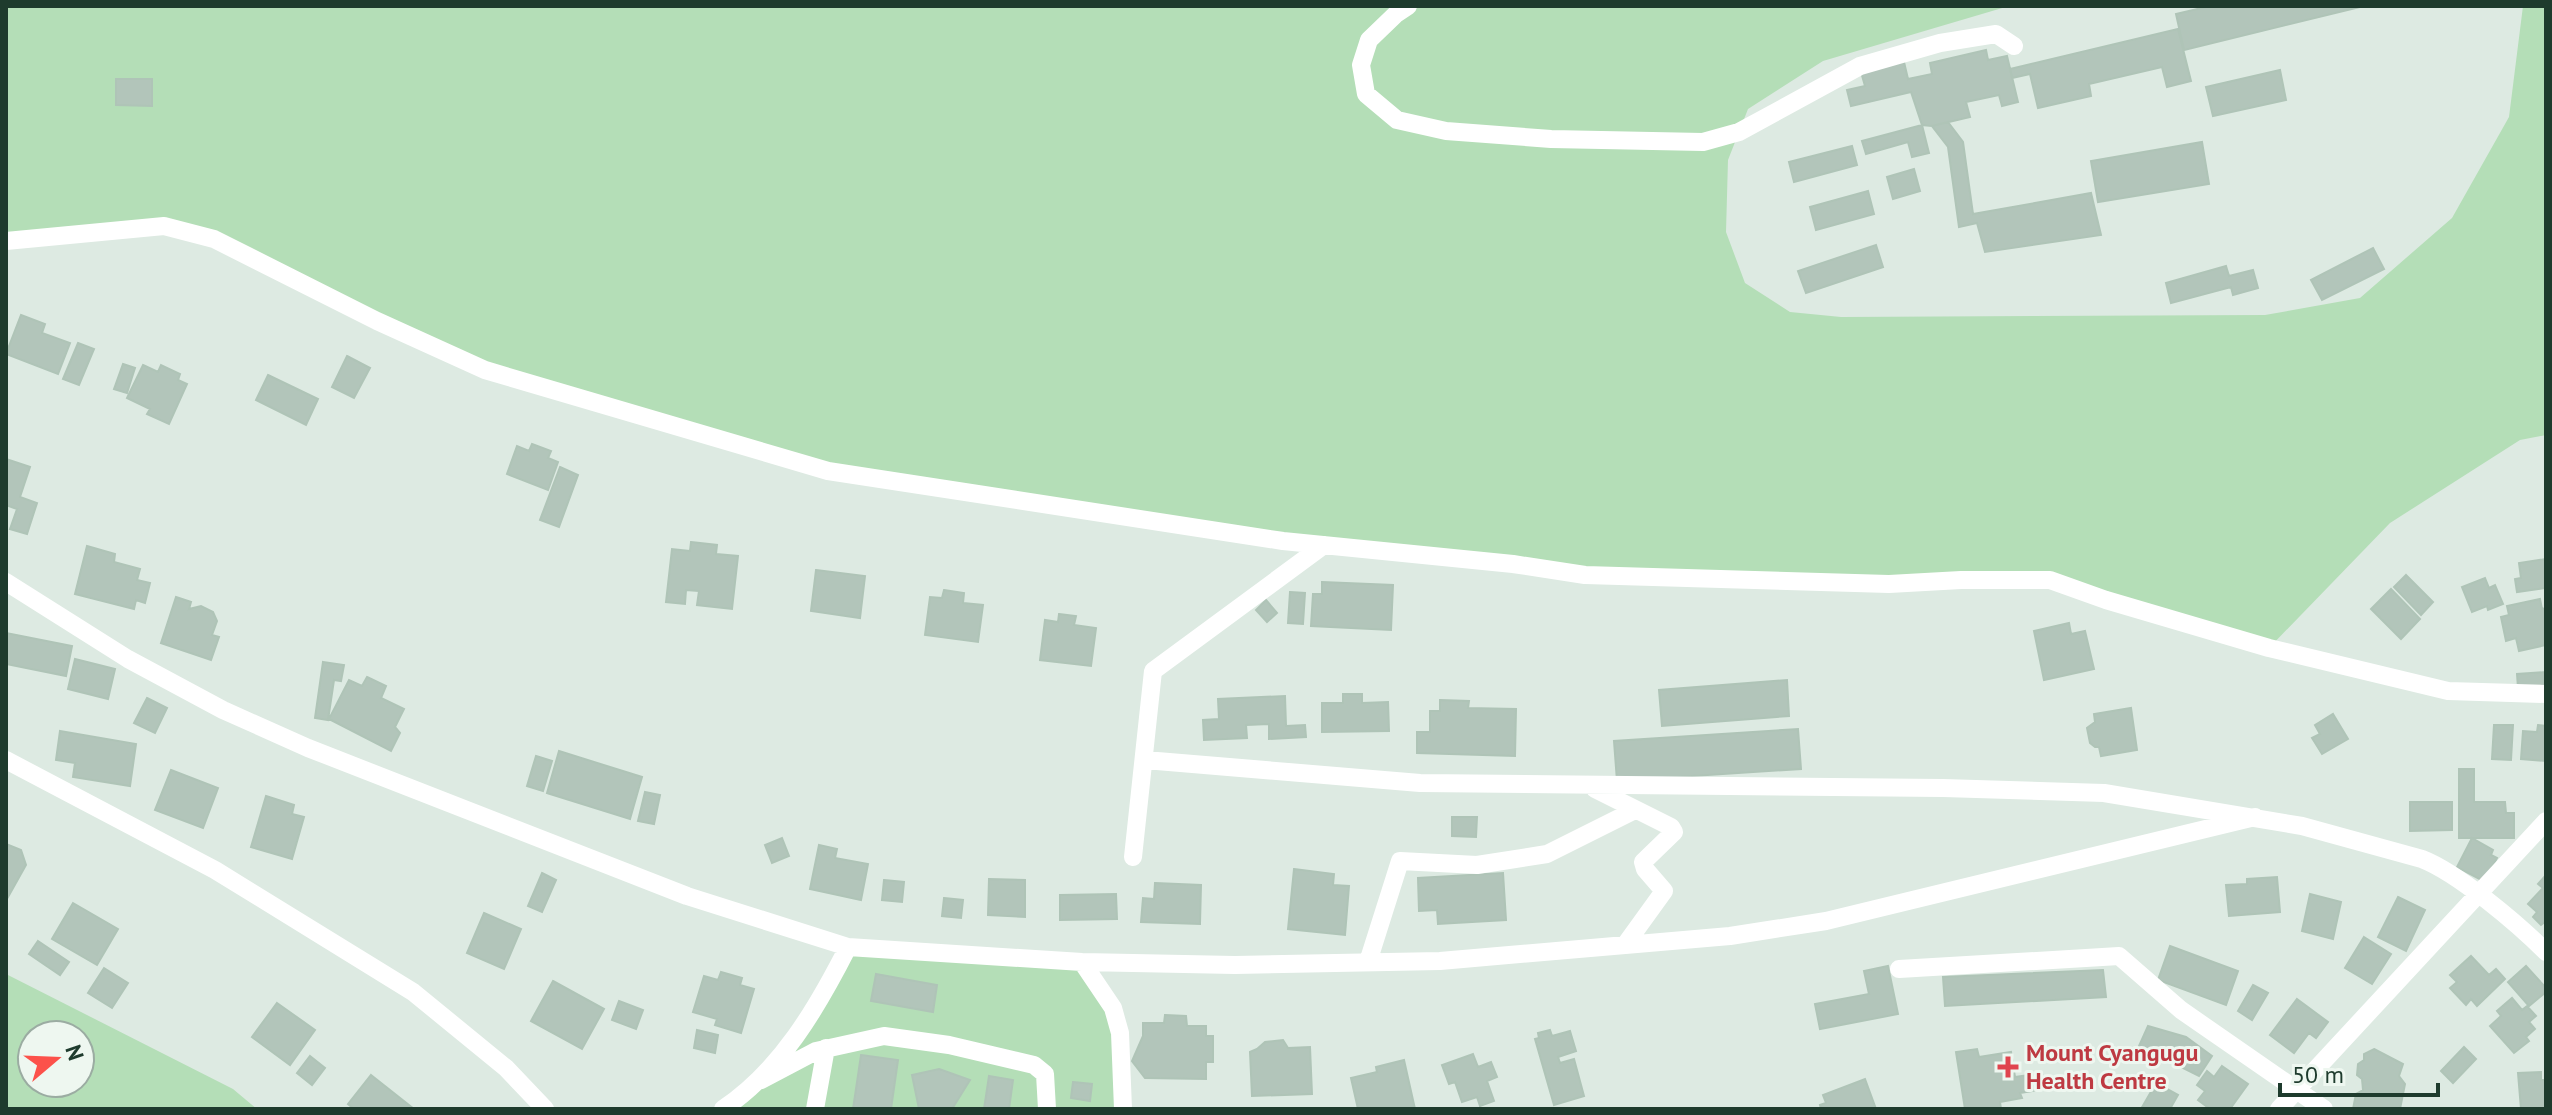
<svg xmlns="http://www.w3.org/2000/svg" width="2552" height="1115" font-family="'PT Sans',sans-serif">
<style>
.green{fill:#b4deb7;fill-rule:evenodd}
.building{fill:#b2c5ba;stroke:#afc4b7;stroke-width:2}
.lines{fill:none;stroke-linecap:round;stroke-linejoin:round}
.street{stroke:#fff;stroke-width:18}
.health-dot{fill:#e0444e;stroke:#eef7f0;stroke-width:3}
.labels{text-anchor:middle;stroke-width:6;stroke-linejoin:round;paint-order:stroke}
.health-label{font-size:24px;font-weight:bold;fill:#be3a42;stroke:#eef7f0;text-anchor:start}
</style>
<rect width="100%" height="100%" fill="#ddeae2"/>
<!-- green -->
<path class="green" d="M6 6H2009L1823 61 1748 109 1728 160 1726 232 1745 283 1790 312 1841 317 2265 315 2360 298 2452 218 2509 117 2523 6H2546V435L2520 440 2390 523 2269 648 2050 580 1585 575 828 471 485 370 190 231 6 241Z
M848 947 1082 962 1113 1008 1123 1109H723L761 1080Z
M6 974 233 1089 257 1109H6ZM32 1035H80V1083H32Z"/>
<!-- building -->
<path class="building" d="M2210 6H2364L2184 50 2176 14Z
M2178 29 2191 81 2167 87 2162 67 2089 84 2091 96 2038 108 2030 74 2012 78 2010 69Z
M1986 50 1988 60 2007 56 2018 102 2002 106 1999 95 1966 102 1970 117 1932 126 1922 125 1911 92 1851 106 1847 90 1865 86 1861 72 1904 62 1908 79 1932 74 1930 63Z
M2280 70 2286 100 2213 116 2206 87Z
M116 79H152V106L116 105Z
M1948 122 1963 142 1973 214 2091 193 2101 235 1985 252 1977 223 1959 227 1948 147 1932 126Z
M1922 125 1929 153 1912 157 1908 142 1866 154 1862 141Z
M2202 142 2209 184 2098 202 2091 161Z
M1852 146 1857 165 1794 182 1789 162Z
M1914 169 1920 191 1893 199 1887 177Z
M1868 191 1874 214 1816 230 1810 207Z
M1876 245 1883 267 1806 293 1798 271Z
M2373 248 2384 269 2322 300 2311 280Z
M2226 266 2229 276 2253 270 2258 288 2233 295 2231 287 2171 303 2166 283Z
M21 315 45 324 42 333 70 343 58 374 6 354Z
M78 343 94 349 79 385 63 379Z
M347 356 370 368 354 398 332 387Z
M123 364 135 368 127 393 114 389Z
M143 365 158 372 161 365 180 374 178 380 187 384 169 424 147 414 150 409 127 398Z
M268 375 318 399 306 425 256 400Z
M532 444 551 451 548 458 558 462 548 490 507 474 517 446 529 451Z
M6 459 30 467 20 497 37 503 27 534 10 529 17 509 6 505Z
M560 467 578 475 559 527 540 520Z
M691 542 717 545 716 554 738 556 732 609 697 605 699 591 686 590 685 604 666 602 672 549 690 551Z
M87 546 115 554 114 562 140 569 137 580 150 583 145 603 136 600 134 609 75 594Z
M2546 559V588L2517 592 2515 579 2521 578 2519 563Z
M816 570 865 576 860 618 811 611Z
M2406 575 2433 602 2421 615 2394 587Z
M2485 578 2489 588 2495 585 2503 604 2488 610 2487 606 2472 612 2462 587Z
M1322 582 1393 585 1391 630 1311 626 1313 594H1322Z
M2391 589 2420 619 2401 639 2371 609Z
M944 590 964 593 963 603 983 605 978 642 925 635 930 597 942 598Z
M1290 592 1305 593 1303 624 1288 623Z
M176 597 191 602 189 609 201 606 213 612 217 621 212 635 219 637 211 660 161 643Z
M2540 599 2542 609 2546 608V645L2519 651 2516 638 2506 641 2501 617 2509 615 2507 606Z
M1266 600 1277 613 1267 622 1256 610Z
M1059 614 1076 616 1074 625 1096 628 1091 666 1040 660 1045 620 1058 622Z
M2069 623 2071 634 2085 631 2094 669 2044 680 2034 631Z
M6 633 72 646 66 676 6 664Z
M75 659 115 669 108 699 68 689Z
M323 662 344 665 341 681 334 680 328 720 315 718Z
M2546 672V686L2518 688 2517 674Z
M367 677 386 686 381 698 404 709 395 727 400 733 391 751 329 719 349 680 362 686Z
M1787 680 1789 716 1662 726 1659 690Z
M1343 694H1362V703L1388 702 1389 731 1322 732V703H1343Z
M1285 696 1286 726 1305 725 1306 737 1269 739V724L1246 725 1247 738 1204 740 1203 720 1219 719 1218 699Z
M147 698 167 708 155 733 134 723Z
M1440 700 1469 701 1468 708 1516 709 1515 756 1417 753V732H1430V711H1440Z
M2131 708 2137 750 2101 756 2099 747H2095L2090 743 2087 728 2095 722 2094 714Z
M2333 714 2348 739 2322 754 2312 738 2320 734 2315 725Z
M2494 725H2513L2511 760 2492 759Z
M2538 725 2546 726V761L2521 759 2523 731 2537 732Z
M1798 729 1801 769 1617 781 1614 741Z
M60 731 136 744 130 786 73 777 75 763 56 760Z
M559 751 642 777 630 819 547 793Z
M536 756 552 761 543 791 527 786Z
M2459 769H2474V802H2505L2506 813H2514V838H2459Z
M171 770 218 788 203 828 155 810Z
M645 792 660 795 654 824 638 821Z
M266 796 294 805 292 814 304 817 292 859 251 847Z
M2410 802H2452V830L2410 831Z
M1452 817H1477L1476 837 1452 836Z
M782 838 789 856 772 863 765 845Z
M2472 838 2493 850 2491 855 2497 858 2485 882 2457 867Z
M6 844 21 850 26 865 8 897 6 895Z
M819 845 837 849 835 858 868 864 861 900 810 889Z
M1294 869 1334 874 1333 885 1349 886 1345 935 1288 929Z
M542 873 556 880 542 912 528 906Z
M1503 873 1506 920 1438 924 1437 910 1419 911 1418 878Z
M2546 875V921L2541 925 2533 917 2537 912 2528 904 2543 888 2538 884Z
M2277 877 2280 912 2229 916 2226 885 2247 884V879Z
M989 879 1025 880V917L988 915Z
M884 880 904 882 902 902 882 900Z
M1155 883 1201 885 1200 924 1141 922 1143 898 1154 899Z
M1116 894 1117 919 1060 920V895Z
M2310 894 2341 902 2333 939 2302 931Z
M2398 897 2425 910 2406 951 2378 937Z
M944 898 963 900 961 918 942 916Z
M73 903 118 929 97 965 52 939Z
M484 913 521 929 504 969 467 953Z
M2364 937 2391 954 2372 984 2345 968Z
M38 941 69 962 60 975 29 954Z
M2170 946 2238 971 2226 1005 2158 980Z
M2471 956 2489 975 2496 969 2505 979 2477 1006 2471 999 2466 1005 2450 988 2457 982 2450 975Z
M1888 966 1898 1014 1820 1029 1815 1004 1869 994 1864 971Z
M2526 966 2546 988V992L2529 1006 2508 982Z
M104 968 128 983 112 1008 88 993Z
M2103 970 2106 997 1945 1006 1943 977Z
M721 972 742 978 740 985 754 989 741 1033 715 1025 717 1019 693 1012 704 976 718 980Z
M876 974 937 985 933 1012 871 1001Z
M553 981 604 1009 582 1049 531 1021Z
M2253 985 2268 993 2252 1020 2238 1011Z
M2512 998 2522 1010 2527 1006 2536 1016 2529 1022 2535 1029 2526 1037 2529 1041 2514 1053 2490 1026 2501 1016 2497 1011Z
M2297 999 2328 1022 2316 1038 2309 1033 2294 1053 2270 1035Z
M619 1001 643 1010 636 1029 612 1020Z
M277 1003 315 1030 290 1065 252 1037Z
M1165 1015 1186 1016 1187 1026H1206V1036H1213V1062H1206V1079L1145 1078 1132 1061 1143 1036V1023H1164Z
M2148 1026 2186 1037 2212 1056 2199 1076 2139 1046Z
M697 1030 718 1035 715 1053 694 1048Z
M1550 1030 1552 1036 1570 1031 1576 1051 1558 1057 1560 1063 1574 1059 1584 1096 1554 1105 1535 1039 1539 1038 1538 1033Z
M1283 1040 1288 1048 1310 1047 1312 1094 1252 1096 1250 1052 1257 1049 1265 1042Z
M2464 1047 2476 1059 2453 1083 2441 1071Z
M1977 1049 1979 1057 2011 1052 2015 1077 2042 1073 2044 1089 2020 1093 2022 1098 2000 1102 2001 1109H1965L1956 1052Z
M2374 1049 2403 1064 2399 1076 2405 1084 2400 1109H2353L2356 1094 2363 1090 2362 1079 2357 1075 2358 1064 2364 1060V1054Z
M1473 1054 1478 1067 1491 1062 1497 1077 1487 1081 1494 1101 1480 1106 1477 1097 1462 1102 1455 1082 1449 1084 1442 1065Z
M861 1055 898 1060 891 1109H853Z
M310 1056 325 1068 312 1085 297 1073Z
M1404 1060 1415 1109H1358L1351 1078 1377 1072 1376 1067Z
M2222 1066 2248 1084 2230 1109H2210L2198 1100 2205 1091 2197 1085 2207 1071 2214 1077Z
M939 1069 970 1080 952 1109H919L912 1075Z
M2541 1072V1080H2546V1109H2521L2518 1073Z
M371 1075 414 1109H354L348 1104Z
M989 1076 1013 1080 1009 1109H984Z
M1865 1079 1876 1109H1821L1820 1105 1826 1103 1823 1095Z
M1073 1082 1092 1084 1090 1101 1071 1098Z
M2156 1083 2178 1095 2170 1109H2141Z"/>
<g class="lines">
<!-- street -->
<path class="street" d="M1408 6 1396 14 1369 40 1361 65 1366 94 1397 120 1446 131 1551 139 1703 142 1739 132 1860 66 1940 43 1996 34 2014 46
M6 241 164 226 214 239 377 321 485 370 828 471 1283 541 1513 564 1585 575 1889 584 1961 580H2050L2106 600 2269 648 2448 691 2546 694
M6 582 128 659 223 710 308 748 687 896 848 947 1082 962 1235 965 1440 961 1730 936 1826 921 2255 817
M6 760 215 870 413 992 506 1068 545 1109
M1145 760 1420 783 1943 788 2104 793 2302 826 2422 859C2458 873 2518 924 2546 952
M1595 789 1671 827 1674 832 1643 862 1645 869 1664 891 1625 945
M1133 857 1153 671 1324 545
M1082 962 1113 1008 1120 1033 1123 1109
M1368 962 1400 861 1477 865 1547 854 1635 810
M1899 969 2119 956 2181 1010 2324 1109
M761 1080 816 1051 884 1036 949 1045 1034 1065 1045 1074 1047 1109
M723 1109C781 1070 817 1008 848 947
M815 1109 826 1048
M2279 1109 2546 821"/>
</g>
<!-- markers -->
<path class="health-dot" d="M2004 1055h8v8h8v8h-8v8h-8v-8h-8v-8h8z"/>
<g class="labels">
<!-- health labels -->
<g class="health-label">
<text x="2026" y="1061">Mount Cyangugu<tspan x="2026" dy="28">Health Centre</tspan></text>
</g>
</g>
<!-- border -->
<rect width="2552" height="1115" fill="none" stroke="#1e3b2d" stroke-width="16"/>
<!-- north arrow -->
<g transform="translate(56 1059) rotate(71)"><circle r="38" fill="#eef7f0" stroke="#9baca2" stroke-width="2"/>
<path d="M0-6L14 30L0 20L-14 30Z" fill="#fc514a"/>
<text y="-12" font-size="22" font-weight="bold" text-anchor="middle" fill="#1e3b2d">N</text>
</g>
<!-- scale -->
<path d="M2280 1083v12h158v-12" fill="none" stroke="#1e3b2d" stroke-width="4"/>
<text x="2292" y="1083" font-size="24" fill="#1e3b2d" stroke="#eef7f0" stroke-width="6" paint-order="stroke">50 m</text>
</svg>
